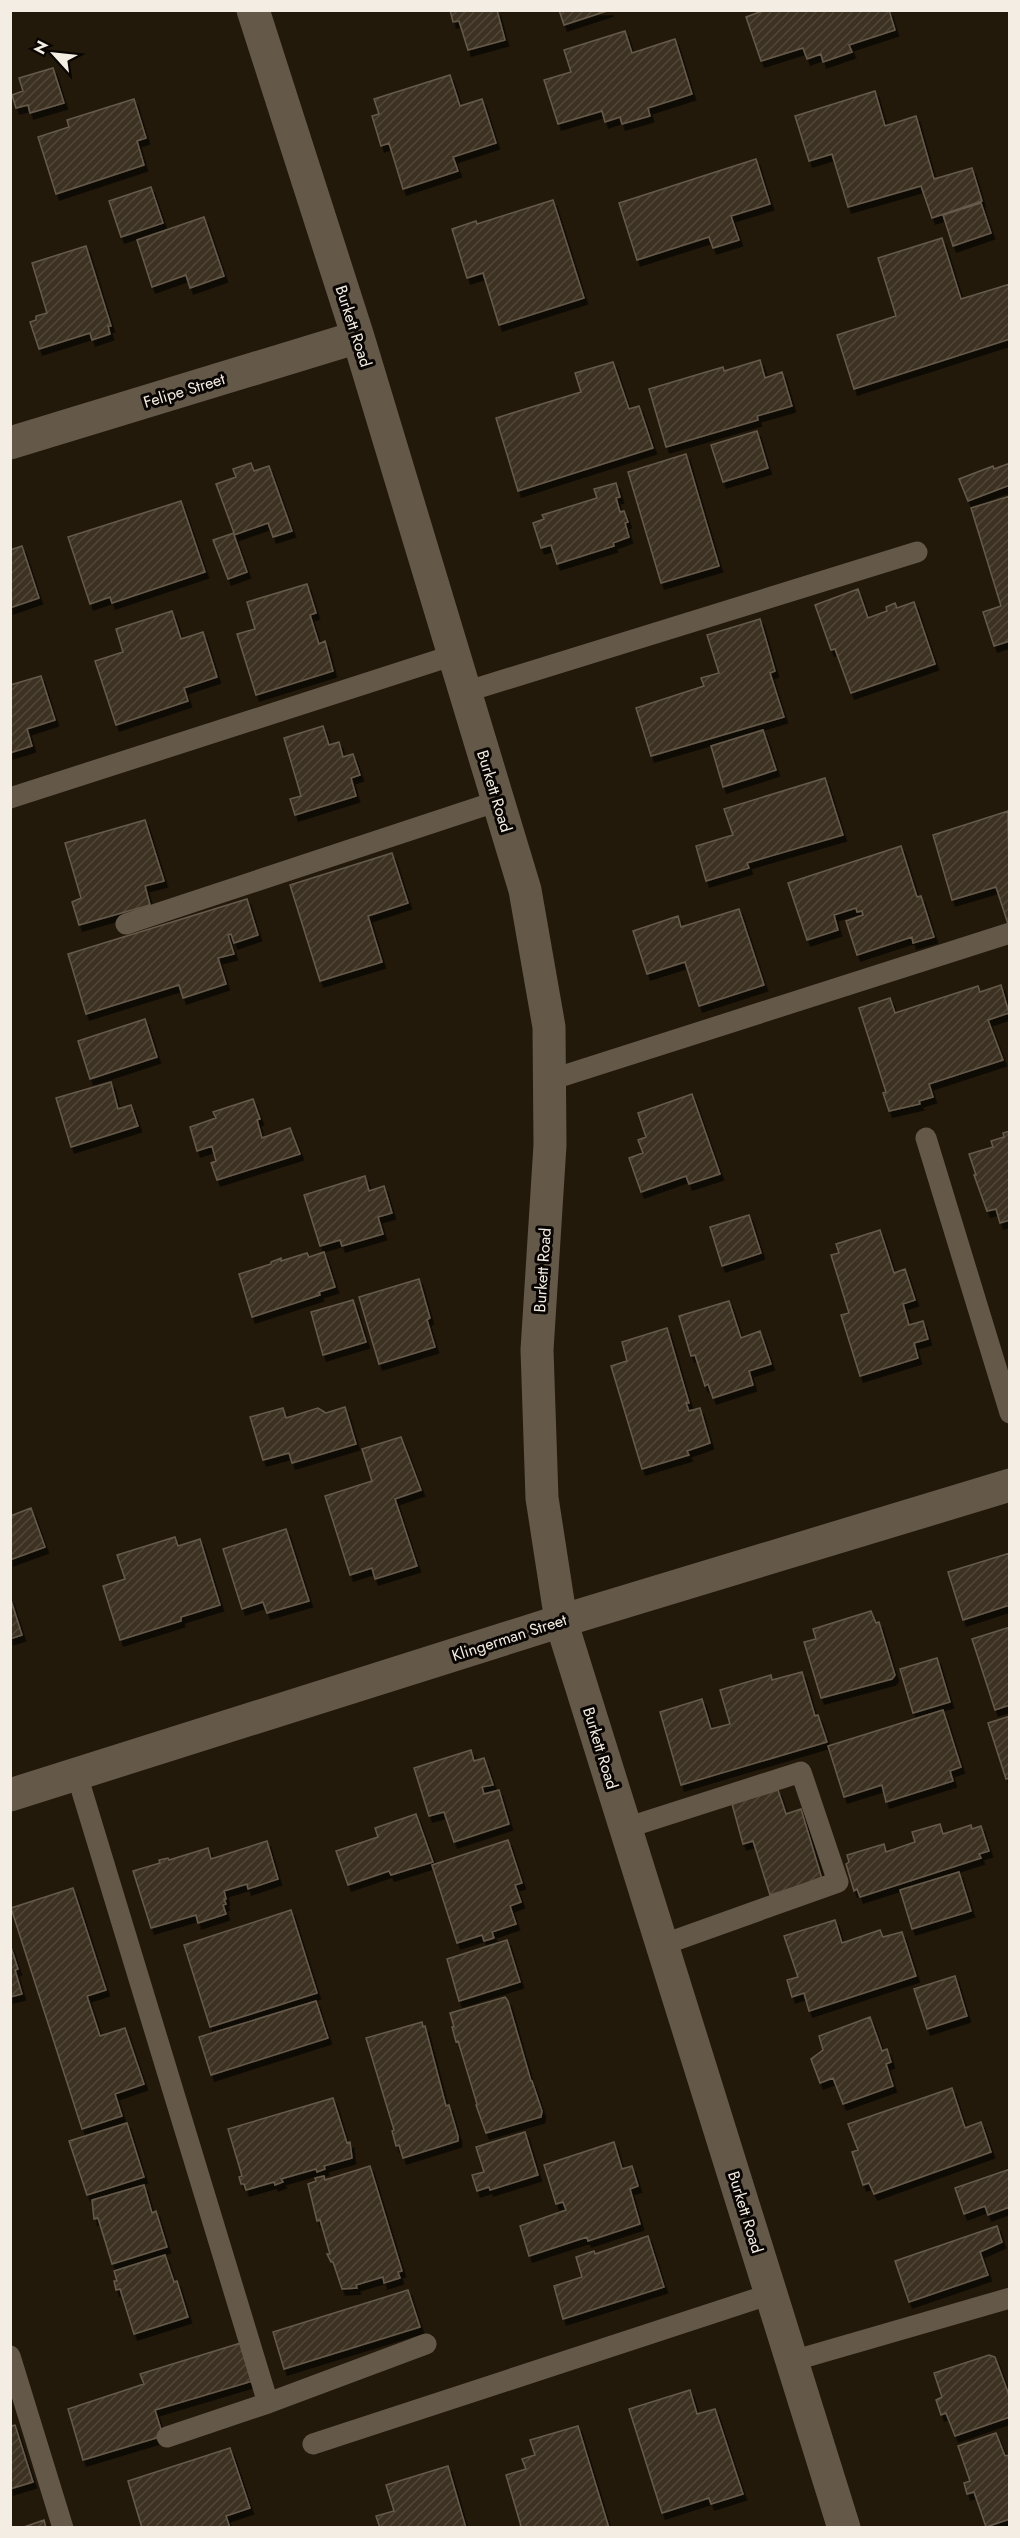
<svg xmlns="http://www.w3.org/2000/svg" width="1020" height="2538" font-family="Jost,sans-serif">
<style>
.building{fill:url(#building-hatch);stroke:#665a4b;stroke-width:1.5;filter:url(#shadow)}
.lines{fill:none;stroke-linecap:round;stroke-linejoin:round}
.service{stroke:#645849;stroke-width:21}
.minor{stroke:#645849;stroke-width:33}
.labels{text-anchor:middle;stroke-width:6;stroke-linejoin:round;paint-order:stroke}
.street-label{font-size:16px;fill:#f4ede4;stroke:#090502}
</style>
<defs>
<pattern id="building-hatch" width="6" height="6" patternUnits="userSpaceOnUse" patternTransform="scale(1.5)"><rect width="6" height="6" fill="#3d3324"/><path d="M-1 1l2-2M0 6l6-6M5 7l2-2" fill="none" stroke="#504739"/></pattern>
<filter id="shadow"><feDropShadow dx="3.5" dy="6" stdDeviation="0" flood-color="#0009"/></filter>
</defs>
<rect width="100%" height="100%" fill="#23190b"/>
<!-- building -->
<path class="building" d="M450 10H497L505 40 468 50 459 21 453 22Z
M559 10H610L564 25Z
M765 10H889L895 30 849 45 852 52 823 62 821 54 807 59 803 48 761 61 746 17Z
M625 31 632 53 675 39 692 94 648 108 650 116 622 124 620 117 605 122 602 111 558 124 544 80 571 72 564 50Z
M53 68 64 103 30 113 28 105 16 108 12 95 23 91 19 78Z
M450 75 460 106 482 99 496 143 453 157 458 171 403 189 389 143 381 146 372 116 379 114 374 99Z
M875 91 885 126 916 116 934 179 972 168 982 201 932 218 921 186 848 207 832 154 809 161 795 116Z
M134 99 146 138 137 141 144 165 56 194 38 137 69 127 67 120Z
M756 159 770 204 731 216 739 240 713 248 709 237 637 260 619 203Z
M151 187 163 223 121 237 109 201Z
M553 200 584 298 499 325 483 273 467 278 452 229 476 221 477 224Z
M981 203 991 233 953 246 943 215Z
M204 217 224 276 190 288 186 275 152 287 137 240Z
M942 238 961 299 1010 284V339L854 389 837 335 896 316 878 258Z
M86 246 111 326H108L110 334 92 340 90 333 39 349 30 322 36 320V316L47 313 32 263Z
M760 360 765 378 782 372 792 406 757 416 758 420 666 447 649 389 723 367 724 371Z
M613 362 629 409 639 406 653 448 518 491 496 418 581 392 575 373Z
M757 431 768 468 723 482 711 445Z
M686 454 719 566 661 583 628 472Z
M251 463 254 471 269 466 292 531 273 537 268 523 234 535 247 572 228 579 213 540 234 533 216 484 236 477 233 469Z
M1010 463V485L968 501 959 479 993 466 994 469Z
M616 483 620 497 616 498 620 512 624 511 628 522 625 523 629 537 613 543 614 546 557 564 551 545 541 548 533 523 544 519 542 515 597 498 594 489Z
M1010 496V641L994 646 983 612 1001 606 971 508Z
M181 501 205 572 112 603 110 597 90 604 68 537Z
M22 546 39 598 10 608V550Z
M307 584 316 613 310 615 319 644 325 641 333 671 256 695 237 634 255 629 247 602Z
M858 589 868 618 887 611 886 607 895 603 897 608 914 602 935 664 851 693 835 649 831 650 815 605Z
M172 611 181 639 203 632 217 677 184 688 188 701 116 725 95 661 123 652 116 629Z
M760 619 775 671 770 673 784 717 651 756 636 708 704 686 701 678 719 673 707 635Z
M41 676 55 720 27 729 32 746 10 753V685Z
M323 726 329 745 339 742 343 757 353 754 360 775 351 778 356 796 295 815 290 799 301 796 284 738Z
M763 730 776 770 723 787 711 746Z
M825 778 843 835 747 863 749 868 706 881 696 846 733 835 724 809Z
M1008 811 1010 924H1008L996 887 952 900 933 835Z
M145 820 164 881 145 886 150 905 79 925 72 902 81 898 65 843Z
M901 846 917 897 921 896 934 937 913 943 912 937 857 955 846 921 863 915 862 911 857 912 856 908 834 915 838 930 807 940 788 883Z
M392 853 408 903 368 916 382 962 320 981 290 885Z
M247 899 258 935 234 943 231 934 228 935 234 954 218 958 226 984 183 998 179 985 86 1014 68 954Z
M739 909 764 985 699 1006 685 962 647 974 633 931 678 916 681 927Z
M1001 985 1009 1013 988 1020 1003 1060 929 1084 933 1097 919 1101 920 1104 889 1111 883 1093 886 1092 859 1008 890 998 895 1013 978 986 980 992Z
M145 1019 157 1057 90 1079 78 1041Z
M111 1082 118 1109 131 1105 138 1126 71 1147 56 1098Z
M692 1094 720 1174 689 1184 686 1176 641 1192 629 1158 643 1153 638 1140 646 1137 638 1113Z
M253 1099 260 1119 257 1120 262 1138 290 1128 300 1154 217 1180 211 1163 216 1161 212 1146 197 1151 190 1127 216 1118 213 1112Z
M1010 1131V1220L1000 1223 996 1209 987 1211 974 1175H976L969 1154 993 1147 991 1141 1004 1137 1003 1133Z
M365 1176 369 1191 384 1186 392 1213 378 1217 383 1234 342 1246 340 1240 320 1246 304 1195Z
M749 1215 761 1253 722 1266 710 1227Z
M880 1230 894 1273 905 1269 915 1300 903 1304 909 1325 923 1321 928 1339 914 1343 918 1358 860 1376 841 1315 849 1313 831 1255 839 1253 836 1244Z
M324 1252 335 1287 319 1292 320 1295 252 1317 239 1274 271 1264V1262L281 1258V1261L307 1253 309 1257Z
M419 1279 430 1318 427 1320 435 1347 379 1364 359 1297Z
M353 1300 366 1342 323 1355 311 1312Z
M729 1301 741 1338 760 1331 771 1364 749 1371 753 1385 713 1398 708 1384 705 1386 695 1355 691 1356 679 1316Z
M667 1328 689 1403H686L689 1411 700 1408 710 1443 687 1451 689 1455 642 1469 611 1366 627 1361 622 1342Z
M345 1407 356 1444 292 1463 289 1453 263 1460 250 1417 283 1408 286 1418 318 1408 326 1413Z
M401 1437 421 1490 395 1499 417 1566 375 1579 372 1568 350 1575 325 1496 372 1481 362 1449Z
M31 1508 45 1547 10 1560V1516Z
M286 1529 309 1601 267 1613 263 1602 242 1609 223 1549Z
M175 1537 178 1546 200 1539 220 1605 181 1617V1621L120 1640 103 1586 125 1579 117 1555Z
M1010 1553V1605L963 1620 948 1572Z
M10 1597 22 1635 10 1639Z
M871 1611 876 1623 879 1622 895 1675 892 1679 821 1698 804 1642 816 1639 813 1629Z
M1010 1627V1705L995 1710 972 1639Z
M937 1658 950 1702 913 1713 900 1669Z
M802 1672 815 1716 818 1715 827 1742 681 1785 660 1712 702 1699 711 1729 730 1724 720 1690 771 1675 772 1680Z
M943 1710 961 1767 950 1771 953 1781 886 1802 882 1785 844 1797 828 1746Z
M1010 1716V1778L1006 1779 988 1723Z
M471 1750 474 1761 484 1758 493 1785 482 1787 484 1794 499 1790 509 1824 454 1842 444 1812 429 1816 414 1768Z
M778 1790 786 1814 801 1809 822 1879 770 1895 753 1841 743 1844 732 1804Z
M416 1814 433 1862 391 1875 389 1871 348 1885 336 1851 378 1837 375 1828Z
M940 1824 943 1834 971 1825 972 1829 981 1826 989 1851 979 1854 981 1858 860 1897 857 1889 854 1891 846 1864 849 1862 847 1855 884 1844 886 1852 915 1842 912 1832Z
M508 1840 522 1883 515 1885 521 1902 510 1906 516 1924 492 1932 494 1938 484 1941 482 1935 457 1943 432 1865Z
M267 1841 278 1879 248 1889 247 1884 224 1891 226 1899H224L226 1904 223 1905 226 1914 198 1923 196 1915 151 1928 133 1871 160 1863 159 1860 168 1858 169 1860 208 1848 211 1859Z
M959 1872 971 1911 912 1929 900 1890Z
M73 1888 106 1990 87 1996 100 2036 125 2028 144 2084 115 2094 122 2116 82 2129 11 1908Z
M291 1910 317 1993 210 2027 184 1945Z
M835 1920 842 1943 880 1930 883 1937 902 1932 916 1976 809 2011 804 1993 792 1997 787 1980 798 1977 784 1936Z
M507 1940 520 1982 459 2001 447 1959Z
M10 1944 18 1969 15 1970 22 1994 10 1997Z
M955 1976 967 2016 927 2029 914 1989Z
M505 1997 508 2001 531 2081H532L542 2111 541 2117 486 2133 476 2105 477 2104 458 2041 456 2042 452 2027H454L450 2013Z
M316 2001 328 2038 211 2075 199 2037Z
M870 2017 882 2051 887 2049 891 2062 886 2064 893 2086 843 2104 833 2078 820 2083 811 2059 823 2050 819 2036Z
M422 2022 423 2027 425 2026 446 2106 449 2105 458 2136V2141L403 2158 399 2145 396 2146 392 2131 394 2130 366 2038Z
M952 2088 965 2128 981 2122 991 2152 874 2194 869 2183 863 2185 852 2152 858 2150 848 2124Z
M333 2098 347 2143 350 2142 352 2158 324 2166 325 2169 317 2172 316 2169 281 2179 283 2182 275 2185 274 2182 246 2190 244 2184H241L239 2177 242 2176 228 2129Z
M127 2123 144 2177 87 2195 69 2141Z
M525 2132 538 2175 490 2190 489 2187 477 2191 472 2175 484 2172 476 2147Z
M614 2142 622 2169 632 2166 638 2186 630 2189 640 2224 588 2241 587 2237 529 2256 520 2226 566 2210 563 2202 556 2204 544 2165Z
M370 2166 402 2271 398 2272 400 2278 384 2283 383 2277 356 2285 357 2288 342 2289 333 2262H331L327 2254H330L320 2220 317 2221 308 2184 316 2181 315 2178 324 2176 325 2180Z
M1010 2169V2207L988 2215 985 2206 964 2214 955 2188Z
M144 2185 152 2213 156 2211 167 2247 112 2264 98 2218 94 2219 92 2200Z
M997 2226 1002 2242 980 2252 988 2275 909 2302 895 2261Z
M648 2236 664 2287 563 2319 554 2286 582 2277 576 2257 594 2251 595 2254Z
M165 2255 174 2282 177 2281 188 2317 134 2334 120 2289 116 2290 114 2281H117L114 2271Z
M408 2290 420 2327 284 2369 273 2332Z
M244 2342 256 2380 155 2410 163 2436 83 2460 68 2409 144 2384 140 2374Z
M989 2355 995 2357 1010 2398V2417L955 2436 946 2413 941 2415 936 2400 942 2397 934 2373Z
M690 2390 697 2414 715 2409 743 2494 711 2504 709 2498 662 2513 629 2409Z
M15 2425 33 2482 10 2489V2426Z
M578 2426 609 2528H515L521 2526 506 2475 526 2469 522 2459 535 2455 530 2440Z
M996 2433 1005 2456 1010 2455V2519L986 2527 974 2492 967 2494 964 2483 970 2481 958 2446Z
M230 2448 250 2508 226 2516 230 2528H142L128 2481Z
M448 2466 466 2528H380L376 2516 394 2511 386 2485Z
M44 2520 46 2528H21Z"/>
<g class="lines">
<!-- service -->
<path class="service" d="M465 692 917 552
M10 798 454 655
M126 924 498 801
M550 1080 1010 933
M926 1138 1010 1413
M77 1775 268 2403
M626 1828 801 1772 838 1882 662 1945
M10 2356 63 2528
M792 2361 1010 2298
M167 2437 268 2403 426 2344
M313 2444 771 2294"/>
<!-- minor -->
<path class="minor" d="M253 10 358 337 525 890 549 1027 550 1145 537 1350 542 1498 561 1621 844 2528
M10 443 358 337
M10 1795 561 1621 1010 1485"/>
</g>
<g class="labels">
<!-- street labels -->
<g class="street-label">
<text transform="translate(354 326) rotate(72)" y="6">Burkett Road</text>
<text transform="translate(184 390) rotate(-17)" y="6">Felipe Street</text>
<text transform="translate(495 791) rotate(73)" y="6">Burkett Road</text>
<text transform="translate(542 1270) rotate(-86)" y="6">Burkett Road</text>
<text transform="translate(509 1637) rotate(-18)" y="6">Klingerman Street</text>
<text transform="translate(601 1748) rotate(73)" y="6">Burkett Road</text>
<text transform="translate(746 2212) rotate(73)" y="6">Burkett Road</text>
</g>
</g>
<!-- border -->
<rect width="1020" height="2538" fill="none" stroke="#f4ede4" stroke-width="24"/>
<!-- north arrow -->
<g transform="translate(54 54) rotate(297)" stroke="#090502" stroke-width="4.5" paint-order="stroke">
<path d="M0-4.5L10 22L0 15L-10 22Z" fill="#f4ede4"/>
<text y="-9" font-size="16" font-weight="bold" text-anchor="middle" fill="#f4ede4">N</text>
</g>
</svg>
